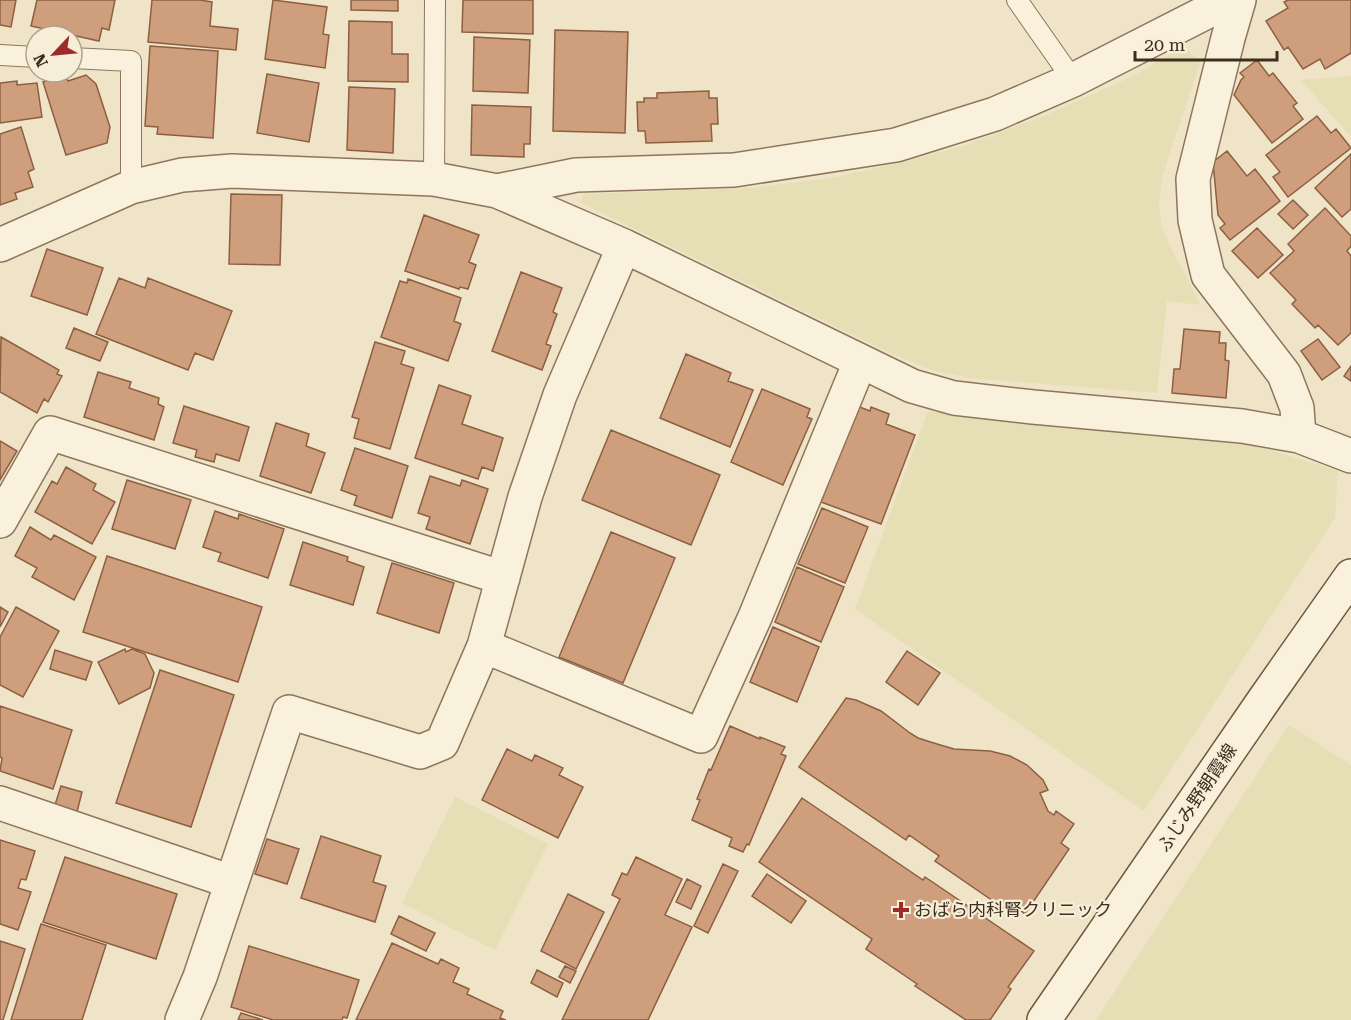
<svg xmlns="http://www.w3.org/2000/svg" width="1351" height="1020" font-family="'Roboto Serif','Noto Sans JP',serif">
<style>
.farmland{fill:#e6deb5}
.building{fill:#cf9f7d;stroke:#8d5f41;stroke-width:1.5}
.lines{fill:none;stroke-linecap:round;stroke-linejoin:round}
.lane-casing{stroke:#8d765c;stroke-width:22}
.street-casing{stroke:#8d765c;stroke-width:36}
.secondary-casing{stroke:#6f573f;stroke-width:36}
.lane{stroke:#faf1dc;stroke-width:20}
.street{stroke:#faf1dc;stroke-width:33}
.secondary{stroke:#faf1dc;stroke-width:33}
.poi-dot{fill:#9e2a2b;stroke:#f7eed8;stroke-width:2}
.labels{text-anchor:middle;stroke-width:4.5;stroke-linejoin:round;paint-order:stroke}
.street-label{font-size:18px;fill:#3d2e20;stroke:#f7eed8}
.poi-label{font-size:18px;fill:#3d2e20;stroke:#f7eed8;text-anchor:start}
</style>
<rect width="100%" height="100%" fill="#f0e4c8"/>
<!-- farmland -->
<path class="farmland" d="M1183 47 1201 61 1169 155 1162 180 1159 206 1162 228 1172 250 1201 305 1167 301 1157 393 969 378 932 370 892 354 581 203 583 194 752 188 830 178 896 164 966 145 1039 118 1131 77Z
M1351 76V137L1301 80Z
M928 411 1258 446 1338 471 1335 518 1144 811 855 609Z
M1289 725 1351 765V1020H1096Z
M455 797 548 844 495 950 402 903Z"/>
<!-- building -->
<path class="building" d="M0 0H16L11 27 0 25Z
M37 0H115L109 30 102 28 99 41 31 26Z
M152 0H200L212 2 210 26 238 29 236 50 148 42Z
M273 0 327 7 323 34 329 35 325 68 265 59Z
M351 0H398V11L351 10Z
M463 0H533V34L462 32Z
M1288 0H1351V53L1325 69 1320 59 1303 69 1288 47 1284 50 1266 21 1288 8 1284 2Z
M349 21 392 22V54H408V82L348 81Z
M555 30 628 32 625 133 553 131Z
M474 37 530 40 528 93 473 91Z
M150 46 218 51 213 138 157 134 158 127 145 126Z
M1257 60 1269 76 1273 73 1297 103 1293 106 1303 119 1272 143 1234 95 1241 80 1244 77 1240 73Z
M267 74 319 83 309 142 257 133Z
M65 75 68 81 86 75 96 84 110 127 107 143 66 155 43 82Z
M17 81V85L37 83 42 117 0 123V83Z
M349 87 395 89 393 153 347 150Z
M709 91V98H717L718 124H711L712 141 646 143 645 131H638L637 102H644V98H657V93Z
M472 105 531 107 530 144H524V157L471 155Z
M1317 116 1331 133 1336 129 1351 148 1288 197 1273 177 1280 172 1266 155Z
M21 127 34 169 28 172 33 187 15 193 17 199 0 205V134Z
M1227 151 1247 176 1255 169 1280 201 1230 240 1220 228 1225 224 1218 215 1213 162Z
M1351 154V209L1342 217 1315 188Z
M231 194 282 195 280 265 229 264Z
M1293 200 1308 215 1293 229 1278 214Z
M1325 208 1351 236V246L1347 251 1351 256V333L1338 345 1318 325 1315 328 1292 304 1296 300 1270 273 1294 251 1288 244Z
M424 215 479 235 469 262 476 265 468 289 460 287 459 289 405 271Z
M1257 228 1283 255 1258 278 1232 251Z
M47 249 103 268 87 315 31 296Z
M521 272 562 288 553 312 557 314 546 344 551 346 542 370 492 351Z
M119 278 145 288 148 278 232 311 213 360 195 353 188 370 96 334Z
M408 279 461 298 454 321 461 324 448 361 381 337 400 281 407 283Z
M74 328 108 342 100 361 66 348Z
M1184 329 1220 332 1219 343H1226L1225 360 1229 361 1226 398 1172 393 1174 369H1180Z
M1 337 59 370 57 374 62 376 48 402 44 399 37 413 0 392Z
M1318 339 1340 367 1322 380 1301 351Z
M375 342 405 351 401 364 414 368 390 449 354 438 359 419 352 417Z
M686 354 731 373 728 381 753 390 730 447 660 418Z
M1351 366V381L1344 376Z
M98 372 131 382 129 388 159 398 158 404 164 407 154 440 84 417Z
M439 385 471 396 462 424 503 438 493 471 482 467 478 479 415 458Z
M762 389 810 409 807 417 812 419 783 485 731 462Z
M184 406 249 427 239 461 216 454 214 462 195 457 197 450 173 443Z
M857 406 870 411 871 407 889 414 886 424 915 435 881 524 821 502Z
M276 423 309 434 306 446 325 453 311 493 260 476Z
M611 430 720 475 691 545 582 500Z
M0 441 17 451 0 480Z
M355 448 408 466 392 518 354 505 357 496 341 490Z
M66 467 96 484 93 490 115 502 92 544 35 512 52 481 57 484Z
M430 476 460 486 462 480 488 489 470 544 426 529 430 517 418 513Z
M127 480 191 500 175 549 112 529Z
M822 508 868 527 845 583 798 564Z
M215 511 238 519 239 514 284 529 268 578 218 561 221 553 203 547Z
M30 527 51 540 54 535 96 557 74 600 32 577 37 568 15 556Z
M611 532 675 558 623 683 559 657Z
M303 542 348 557 347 561 364 567 353 605 290 585Z
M107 556 262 607 238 682 83 632Z
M392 563 454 583 439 633 377 613Z
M797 567 844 587 821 642 775 622Z
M0 607 8 612 0 627Z
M16 607 59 631 23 697 0 685V637Z
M773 627 819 647 797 702 750 682Z
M125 649 126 652 132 649 145 654 154 673 150 688 119 704 98 662Z
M55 650 92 662 86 680 50 669Z
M907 651 940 673 918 705 886 682Z
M160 670 234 695 191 827 116 803Z
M846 698 856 700 881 711 910 733 918 738 937 744 954 749 990 751 1010 756 1027 765 1043 780 1048 790 1040 793 1048 811 1054 815 1056 811 1074 824 1061 843 1069 849 1025 914 1013 905 1009 912 935 861 939 856 909 835 906 840 799 767Z
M0 706 72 730 53 789 0 771 2 758 0 757Z
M730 726 760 739V737L785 747 781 754 786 756 749 845 747 844 743 852 729 846 732 838 692 820 700 800 697 799 709 769 711 770Z
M507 749 532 761 535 755 563 768 559 775 583 787 558 838 482 800Z
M61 786 82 792 77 812 55 805Z
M802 798 923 880 925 877 1034 951 1008 987 1011 989 990 1020H966L915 986 917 984 866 949 872 939 759 862Z
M321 836 381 856 373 882 386 886 375 922 301 898Z
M267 839 299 849 287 884 255 874Z
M0 840 35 851 26 880 21 879 18 888 31 892 18 930 0 924Z
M65 857 177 894 156 959 43 922Z
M636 857 682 879 665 915 692 927 648 1020H562L620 899 612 895 622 873 627 875Z
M723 864 738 871 708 933 694 926Z
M767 874 806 901 791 923 752 896Z
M687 879 701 886 691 909 676 902Z
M568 894 604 912 576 969 541 951Z
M399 916 435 933 426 951 391 934Z
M41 924 106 945 82 1020H11Z
M0 941 25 949 3 1020H0Z
M392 943 438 964 441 959 459 968 453 982 469 989 467 994 503 1011 500 1018 506 1020H356Z
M249 946 359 980 347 1018 343 1017 342 1020H273L231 1007Z
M565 966 576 971 570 983 559 977Z
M537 970 563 983 557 997 531 983Z
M241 1013 263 1020H238Z"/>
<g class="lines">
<defs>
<path id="lane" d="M1017 0 1073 80
M0 55 36 57
M72 58 131 61V187
M434 179 435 0"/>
<path id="street" d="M1239 0 1228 38 1193 179 1195 220 1208 275 1284 374 1297 408 1299 436
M497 191 576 175 734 170 896 145 995 114 1073 80 1230 0
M0 245 131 187 182 175 232 171 434 179 497 191 624 246 912 386 954 398 1033 407 1242 426 1299 436 1351 456
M0 521 50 433 503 578
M484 646 701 736 755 617 860 362
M0 803 232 882
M182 1020 200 977 289 712 420 752 442 743 484 646 525 497 560 395 624 246"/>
<path id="secondary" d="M1044 1020 1266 697 1351 576"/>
</defs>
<!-- lane casing -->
<use href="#lane" class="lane-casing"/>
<!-- street casing -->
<use href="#street" class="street-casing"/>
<!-- secondary casing -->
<use href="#secondary" class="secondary-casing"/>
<!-- lane -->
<use href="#lane" class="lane"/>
<!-- street -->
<use href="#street" class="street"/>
<!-- secondary -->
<use href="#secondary" class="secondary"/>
</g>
<!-- markers -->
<path class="poi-dot" d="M898 901h6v6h6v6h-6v6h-6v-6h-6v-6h6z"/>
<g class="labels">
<!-- street labels -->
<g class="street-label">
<text transform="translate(1197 798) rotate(-56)" y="6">ふじみ野朝霞線</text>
</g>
<!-- poi labels -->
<g class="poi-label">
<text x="914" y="916">おばら内科腎クリニック</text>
</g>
</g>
<!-- north arrow -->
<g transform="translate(54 54) rotate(244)"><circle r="28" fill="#f7eed8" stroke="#ada18e" stroke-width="1.5"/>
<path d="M0-4.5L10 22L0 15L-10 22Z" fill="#9e2a2b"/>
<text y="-9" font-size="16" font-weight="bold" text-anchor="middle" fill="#3d2e20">N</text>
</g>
<!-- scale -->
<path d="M1135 51v9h142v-9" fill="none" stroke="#3d2e20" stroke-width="3"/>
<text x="1144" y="51" font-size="18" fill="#3d2e20" stroke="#f7eed8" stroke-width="4.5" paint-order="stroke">20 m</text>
</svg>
